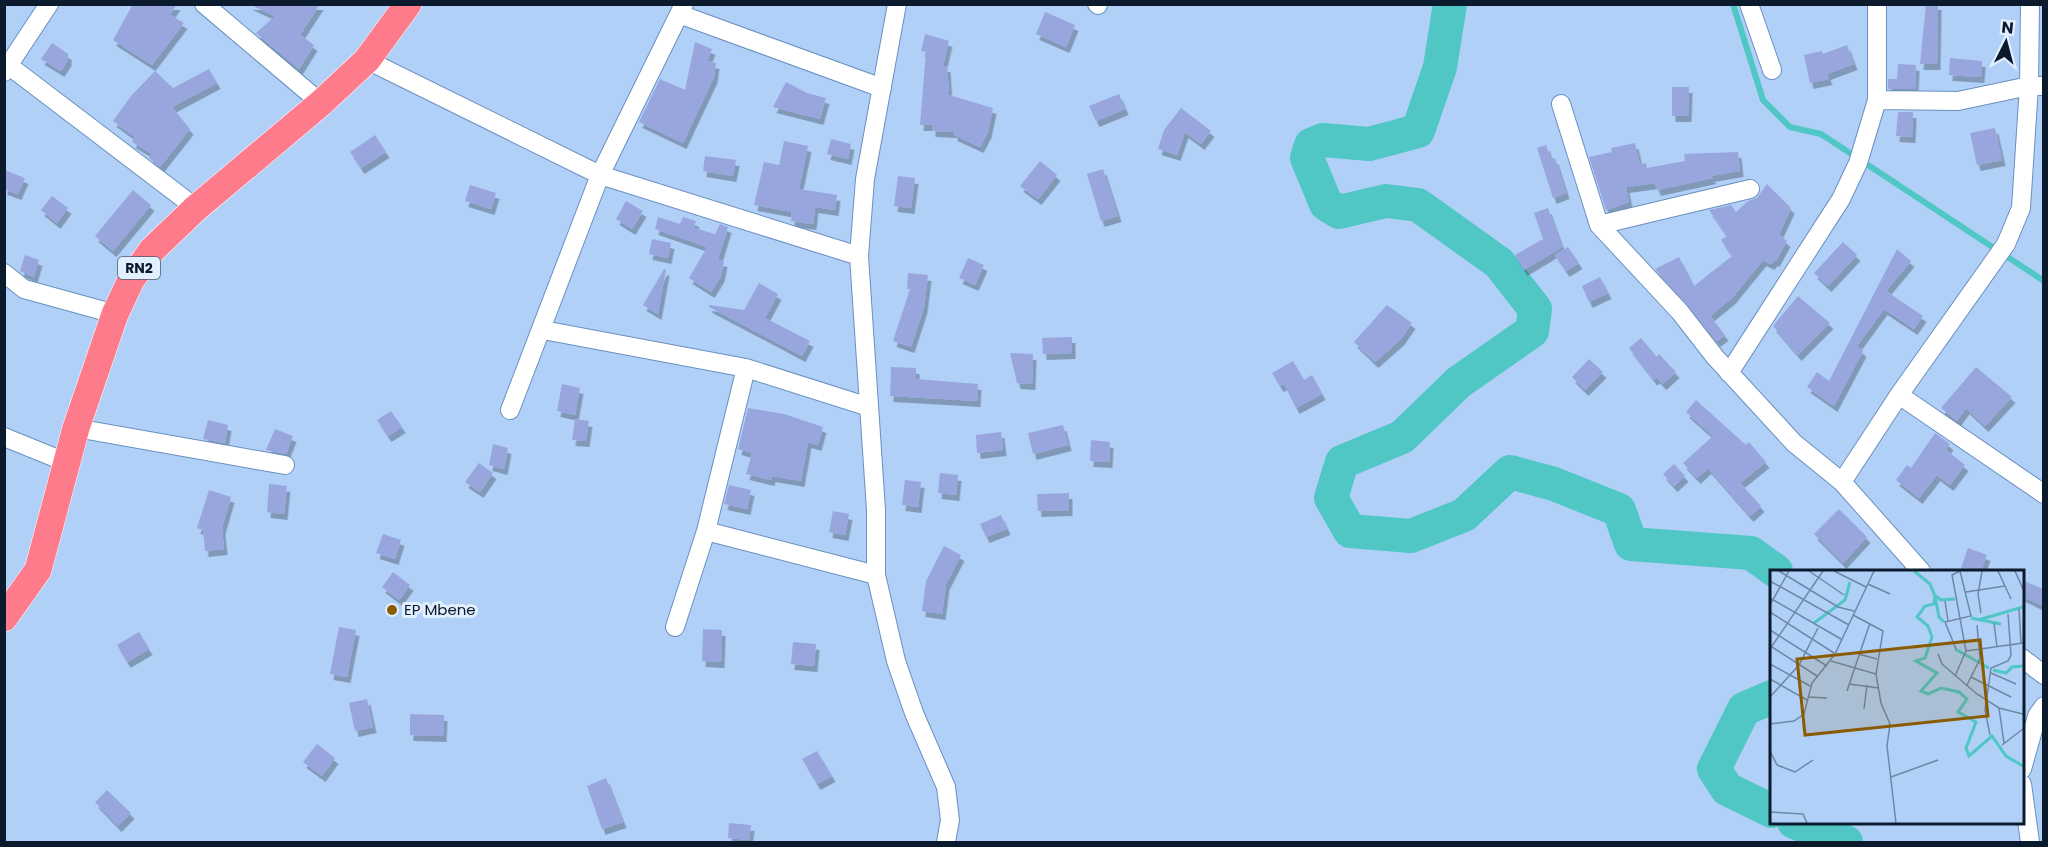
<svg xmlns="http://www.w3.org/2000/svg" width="2048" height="847" font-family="Poppins,sans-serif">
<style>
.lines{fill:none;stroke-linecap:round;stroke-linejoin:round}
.stream{stroke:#50c6c5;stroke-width:6}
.river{stroke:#50c6c5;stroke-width:34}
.building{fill:#99a6de;filter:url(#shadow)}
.minor-casing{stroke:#6a90bf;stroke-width:20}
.highway-casing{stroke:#fff;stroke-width:28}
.minor{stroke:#fff;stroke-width:18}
.highway{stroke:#fe7b8b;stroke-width:27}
.poi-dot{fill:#8a5b00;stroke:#e2effe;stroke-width:2}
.labels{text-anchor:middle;stroke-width:6;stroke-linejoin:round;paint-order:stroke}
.shield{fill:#e2effe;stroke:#4c5a6b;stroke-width:1.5}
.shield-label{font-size:14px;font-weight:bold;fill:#0b1a2c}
.poi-label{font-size:15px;fill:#0b1a2c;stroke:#e2effe;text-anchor:start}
.inset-river{fill:none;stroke:#50c6c5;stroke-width:3}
.inset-road{fill:none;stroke:#6e87a6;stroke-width:1.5}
.view{fill:#8a5b00;fill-opacity:0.15;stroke:#8a5b00;stroke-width:3}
.inset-edge{fill:none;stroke:#0b1a2c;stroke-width:3}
</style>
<defs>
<filter id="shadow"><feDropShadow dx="3.5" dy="6" stdDeviation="0" flood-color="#0004"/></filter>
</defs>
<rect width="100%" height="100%" fill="#b0d0f8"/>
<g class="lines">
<!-- stream -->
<path class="stream" d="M1733 4 1763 100 1790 127 1821 134 2044 281"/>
<!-- river -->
<path class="river" d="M1450 4 1440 67 1418 131 1369 144 1323 140 1311 145 1307 158 1326 204 1339 212 1386 201 1418 205 1499 263 1535 309 1532 331 1459 382 1402 437 1342 462 1331 498 1350 531 1411 536 1464 515 1510 472 1554 484 1619 510 1631 544 1751 553 1776 571
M1772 697 1744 709 1714 769 1727 789 1772 811
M1794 822 1846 842"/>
</g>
<!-- building -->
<path class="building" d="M133 4H177L170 15 184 23 152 65 113 40Z
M249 4H320L300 35 314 45 299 69 256 33 275 16Z
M1926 4H1938L1937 64H1920Z
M1045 12 1075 25 1066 47 1036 34Z
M925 34 949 41 943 66H947L949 95 993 108 988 132 980 147 954 135V132L932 131V125H920L926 52 921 51Z
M695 42 712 49 707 61 716 63 714 77 683 143 639 122 660 79 685 90Z
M52 43 68 54V60L61 71 41 59Z
M1847 45 1854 64 1827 74 1829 79 1810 83 1804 55 1822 51 1823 54Z
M1950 58 1982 61 1981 77 1949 75Z
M1898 64 1916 65 1915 89H1888V79H1897Z
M209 69 217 83 172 107 190 129 160 167 149 158 152 154 132 142 135 137 113 121 131 96 155 71 173 88Z
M786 82 807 93 826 98 820 119 773 107Z
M1672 87H1689L1688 116H1672Z
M1119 94 1125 109 1096 121 1089 106Z
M1181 108 1211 131 1201 144 1185 132 1177 155 1158 149 1164 130Z
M1898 112H1913L1912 137 1896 136Z
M1995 128 2002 160 1977 165 1970 133Z
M375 135 386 152 361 168 350 152Z
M831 139 851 144 848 159 827 154Z
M784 141 808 146 799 189 837 195 835 210 815 207 813 224 791 221 792 212 754 205 764 162 779 165Z
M1635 143 1640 164 1646 163 1647 168 1685 161 1684 154 1738 152 1740 171 1711 176 1713 178 1657 190 1655 183 1626 187 1629 202 1606 210 1589 157 1612 152 1611 148Z
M1546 145 1551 159 1555 158 1566 193 1553 198 1537 148Z
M705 156 736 160 733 176 703 171Z
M1040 161 1057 175 1038 199 1020 186Z
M1103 169 1118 216 1101 221 1087 174Z
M4 170 25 178 18 194 4 189Z
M898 176 915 178 911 208 894 206Z
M1767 184 1791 208 1779 234 1787 241 1776 261 1774 260 1771 264 1763 260 1732 298 1710 316 1725 335 1717 341 1655 269 1679 257 1694 286 1732 256 1721 240 1727 236 1709 210 1731 205 1736 212 1748 201 1757 198Z
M470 185 496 193 491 209 465 201Z
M133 190 151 205 113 251 95 236Z
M52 196 68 208 57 223 41 210Z
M626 201 643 211 632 229 616 219Z
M1548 208 1562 247 1524 270 1515 255 1543 239 1534 213Z
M658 217 680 224 683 217 696 221 694 228 715 234 720 224 728 227 718 260 724 261 721 276 711 292 689 278 707 247 655 229Z
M652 239 671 243 668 258 649 254Z
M1843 242 1857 255 1828 286 1814 273Z
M1568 247 1579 263 1566 271 1555 255Z
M1897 249 1911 261 1886 291 1923 316 1914 329 1884 309 1857 346 1863 351 1834 406 1807 387 1817 372 1829 381Z
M25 255 39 260 34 277 20 271Z
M968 258 984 265 975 285 959 278Z
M664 269 666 270 658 314 643 305Z
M908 273 928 275 924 307 911 347 893 341 910 289H907Z
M1600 277 1608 293 1589 302 1582 286Z
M759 283 778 294 765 318 810 341 802 356 709 307V305L744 310Z
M1798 296 1830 323 1798 355 1773 326Z
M1387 305 1412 323 1401 339 1375 362 1354 342Z
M1072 337V353L1043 354 1042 338Z
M1641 338 1657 357 1659 354 1676 372 1663 384 1656 377 1654 380 1629 348Z
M1010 353 1033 354 1032 384 1017 383Z
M1589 359 1603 372 1585 390 1572 377Z
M1293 361 1304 380 1312 375 1322 394 1296 408 1284 384 1280 386 1272 373Z
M891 367 916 368V379L978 384 977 401 890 396Z
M1976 367 2012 397 1985 426 1966 408 1957 421 1941 408Z
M562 384 580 388 575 415 557 411Z
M1696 400 1746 445 1749 442 1766 462 1740 483 1761 506 1750 516 1708 468 1697 478 1683 463 1713 436 1686 412Z
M748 408 784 414 823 427 818 445 808 442 801 481 772 476 771 480 746 474 752 453 738 449Z
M391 411 402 427 388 436 377 420Z
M575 419 589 421 586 441 572 440Z
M208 420 228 425 225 443 203 439Z
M1063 425 1068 445 1033 454 1028 433Z
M275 429 293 436 286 454 266 450Z
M1001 432 1003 450 977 453 976 435Z
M1935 433 1950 444 1946 450 1965 465 1950 485 1937 475 1919 498 1896 480 1907 465 1911 468Z
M1091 440 1110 442 1109 462 1090 461Z
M493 444 508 448 504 469 489 465Z
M479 463 493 473 480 492 465 482Z
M1674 464 1685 476 1674 486 1663 474Z
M940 473 958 475 956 495 938 493Z
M905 480 921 482 918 507 902 505Z
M269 484 287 486 284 514 267 512Z
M729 485 751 490 747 509 724 504Z
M209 490 231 497 222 528 224 549 205 551 203 530 197 528Z
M1069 493V510L1038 511 1037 494Z
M1839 509 1867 537 1843 563 1814 534Z
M833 511 849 514 845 535 829 532Z
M1001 515 1007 529 986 537 980 524Z
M383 534 401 540 395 559 376 553Z
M944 546 961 555 946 584 942 614 922 611 926 581Z
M1968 548 1987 555 1981 571H1960Z
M393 572 410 585 399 600 382 587Z
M2022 580 2043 589V606L2022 596Z
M339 627 356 630 347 677 330 674Z
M703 629 722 630 721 662 702 661Z
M139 632 149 649 127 662 117 645Z
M793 642 816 644 814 666 791 664Z
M367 699 373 727 355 731 349 703Z
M410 714 444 715 443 736 410 735Z
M317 744 335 758 322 776 303 762Z
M817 751 832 776 817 784 802 759Z
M606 778 623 822 602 829 587 786Z
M107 790 131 813 118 826 95 802Z
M729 823 751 825 749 840 728 838Z"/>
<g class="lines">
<defs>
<path id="minor" d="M204 4 321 103
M1097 4 1098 5
M1749 4 1772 70
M679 14 882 88
M367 60 600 175 859 256 876 510V575L896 661 914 713 946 787 950 820 946 842
M4 62 196 208
M4 72 49 4
M1877 100 1958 101 2029 86H2044
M1561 104 1599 225 1680 312 1715 357 1794 443 1842 482 1921 571
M1599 225 1750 189
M859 256 865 179 897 4
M4 273 24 289 115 314
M543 330 746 368 869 407
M1729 373 1841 199 1858 163 1877 100V4
M1899 395 2044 494
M510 410 600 175 684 4
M76 428 285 465
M4 437 68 463
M1842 482 1899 395 2006 244 2021 208 2029 86 2030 4
M706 531 876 575
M675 627 706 531 746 368
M2022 658 2044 675
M2022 769 2037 716 2044 706
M2022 784 2030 842"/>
<path id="highway" d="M4 618 38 570 76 428 115 314 131 280 152 250 196 208 321 103 367 60 408 4"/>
</defs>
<!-- minor casing -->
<use href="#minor" class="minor-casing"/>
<!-- highway casing -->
<use href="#highway" class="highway-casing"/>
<!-- minor -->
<use href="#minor" class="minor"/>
<!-- highway -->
<use href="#highway" class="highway"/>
</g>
<!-- markers -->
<circle class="poi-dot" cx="392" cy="610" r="6"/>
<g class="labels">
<!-- shield labels -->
<rect class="shield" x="118" y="257" width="42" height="22" rx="4.5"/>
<g class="shield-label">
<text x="139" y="273">RN2</text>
</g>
<!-- poi labels -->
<g class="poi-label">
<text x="404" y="615">EP Mbene</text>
</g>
</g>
<!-- overview -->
<g transform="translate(1770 570)">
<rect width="254" height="254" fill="#b0d0f8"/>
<path class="inset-river" d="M144 1 160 14 165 26 164 34 155 36 147 47 158 56 162 67 155 88 146 91 167 103 151 121 158 124 171 118 189 122 197 129 188 142 206 152 196 178 199 186 222 166 236 186 253 196M165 26 169 47 174 52M166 26 171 30 185 29M201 48 231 54M208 50 253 37M44 53 75 30 80 12M185 79 219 98M223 100 236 103 242 97 253 96"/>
<path class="inset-road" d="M9 1 68 37 84 41M39 1 74 25M64 1 96 17M228 1 241 29M245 1 253 19M0 11 79 55M98 14 120 24M196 22 235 16M0 28 71 69M175 31 178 51M0 35 19 1M249 39 251 73M0 42 64 83M211 43 208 24 212 1M83 45 113 61 106 104M224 53 227 77M0 60 57 96M2 77 47 106M0 79 53 1M186 79 175 52 201 46 190 1M196 81 253 73M88 84 107 89M168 84 172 94 207 124 229 138 253 144M61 91 106 104 111 133 120 154 117 176 126 253M0 94 40 116M221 103 246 114M185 106 196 81 182 5 190 1M201 107 241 127M0 109 37 130M79 114 109 118M197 115 210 89 207 55M77 121 100 53M0 127 29 95 48 58M38 127 57 128M229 138 234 173M94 139 97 115M0 154 24 151 34 144 42 113 65 84 104 1M220 165 215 140 221 98 238 91 241 85 238 44M232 175 253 159M0 181 7 195 25 202 43 190M121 207 168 190M0 242 33 244 37 253"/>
<path class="view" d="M210 70 218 146 35 165 27 89Z"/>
<rect width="254" height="254" class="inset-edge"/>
</g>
<!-- border -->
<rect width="2048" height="847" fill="none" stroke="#0b1a2c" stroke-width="12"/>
<!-- north arrow -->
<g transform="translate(2006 42) rotate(6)" stroke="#e2effe" stroke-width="4.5" paint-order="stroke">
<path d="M0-4.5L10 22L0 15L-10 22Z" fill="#0b1a2c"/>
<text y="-9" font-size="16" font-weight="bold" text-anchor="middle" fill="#0b1a2c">N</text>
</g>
</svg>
